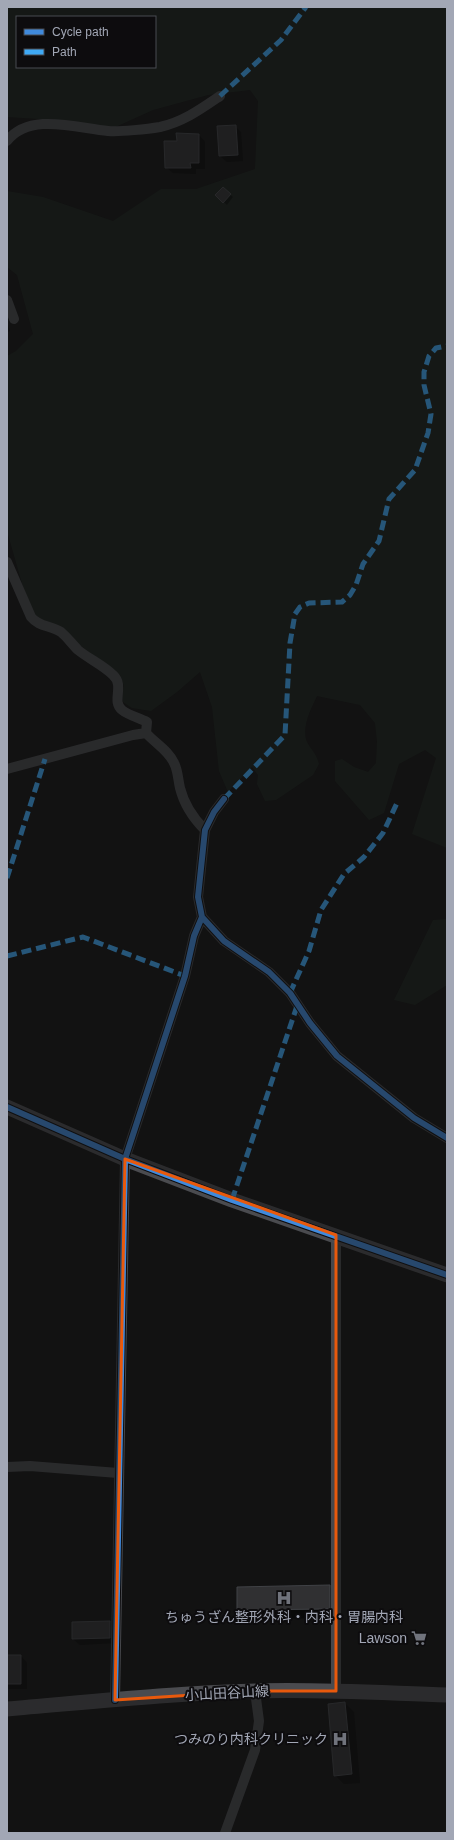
<svg xmlns="http://www.w3.org/2000/svg" width="454" height="1840" font-family="Arial,'Noto Sans JP',sans-serif">
<style>
.green{fill:#1a211c;fill-rule:evenodd}
.shadow{fill:#0007}
.building{fill:#303032;stroke:#404246}
.lines{fill:none;stroke-linecap:round;stroke-linejoin:round}
.street{stroke:#46474b;stroke-width:10}
.secondary{stroke:#4a4b4f;stroke-width:15}
.quiet{stroke:#3fa9f5;stroke-width:5;stroke-dasharray:10 5;stroke-linecap:butt}
.cycleway-casing{stroke:#0d0c0e;stroke-width:8}
.cycleway{stroke:#408adc;stroke-width:6}
.marked{fill:none;stroke:#e8590c;stroke-width:3;stroke-linejoin:round}
.labels{text-anchor:middle;stroke-width:4;stroke-linejoin:round;paint-order:stroke}
.poi-label{font-size:14px;fill:#a2a7b5;stroke:#0d0c0e;text-anchor:end}
.street-label{font-size:14px;fill:#a2a7b5;stroke:#0d0c0e}
</style>
<rect width="100%" height="100%" fill="#121212"/>
<!-- green -->
<path class="green" d="M7 7H447V848L412 834 436 758 425 750 399 764 384 813 369 820 335 781V761L342 759 354 767 368 772 376 763 377 741 375 723 360 705 317 696C311 709 301 727 307 742 311 750 316 752 319 764L313 775 276 800 265 801 257 784 258 775 252 767 228 792 219 771 212 707 200 672 177 692 151 711 132 708 123 702 122 697 124 686 120 675 82 647 42 621 34 614 23 587 7 531V356L16 351 33 334 17 275 7 267V191L43 197 113 221 161 189H196L255 169 258 101 250 90 208 95 153 110 111 129 39 119 7 117ZM17 17H155V67H17Z
M447 919V985L415 1005 394 1000 433 920Z"/>
<!-- shadow -->
<path class="shadow" d="M235 126 241 132 243 161 227 162 220 156Z
M199 135 205 142V169H196V174L173 173 166 167 178 142Z
M223 188 233 197 227 205 216 195Z
M7 323 10 331 7 332Z
M329 1586 338 1595V1618L248 1619 238 1610Z
M110 1622 116 1628 115 1643 80 1645 73 1639Z
M7 1656H21L27 1663V1689H7Z
M345 1703 354 1712 360 1783 344 1784 335 1775Z"/>
<!-- building -->
<path class="building" d="M236 125 238 155 219 156 217 126Z
M176 133 199 134V163H190L191 168H165L164 141H177Z
M223 187 231 194 223 203 215 195Z
M330 1585V1609L237 1610V1587Z
M110 1621V1638L72 1639V1622Z
M7 1655H21V1684H7Z
M345 1702 352 1774 334 1776 328 1704Z"/>
<g class="lines">
<!-- street -->
<path class="street" d="M7 141C30 112 76 128 108 131 120 132 148 129 160 127 183 122 201 109 220 96
M7 300 14 319
M7 562 31 617C39 627 50 625 61 632 67 637 72 644 78 650 89 659 103 665 113 675 125 686 111 701 122 710 128 715 139 718 147 722L146 733
M7 769 133 735 146 733C155 743 169 751 174 763 178 770 178 780 180 788 184 804 193 818 205 830
M224 799 214 812 205 830 198 897 202 917 224 941 269 972 290 993 310 1023 337 1056 414 1118 447 1138
M7 1467 30 1466 118 1473
M336 1691V1235
M115 1700 125 1159 185 976 194 936 202 917
M225 1833 255 1750 259 1721 255 1691"/>
<!-- secondary -->
<path class="secondary" d="M7 1107 125 1159 232 1200 447 1275
M7 1709C90 1702 173 1693 256 1691 319 1689 383 1693 447 1695"/>
<!-- quiet -->
<path class="quiet" d="M220 96 281 40 306 7
M224 799 285 735 290 643 295 614 300 607 309 603 342 602 350 595 356 585 363 564 379 541 389 499 415 470 428 433 431 414 424 385V372L429 356 436 348 447 346
M7 878 45 759
M7 956 83 937 185 976
M290 993 309 951 321 910 344 874 364 857 383 833 397 803
M232 1200 298 1003"/>
<defs>
<path id="cycleway" d="M224 799 214 812 205 830 198 897 202 917 224 941 269 972 290 993 310 1023 337 1056 414 1118 447 1138
M7 1107 125 1159 232 1200 447 1275
M115 1700 125 1159 185 976 194 936 202 917"/>
</defs>
<!-- cycleway casing -->
<use href="#cycleway" class="cycleway-casing"/>
<!-- cycleway -->
<use href="#cycleway" class="cycleway"/>
</g>
<!-- marked area -->
<path d="M0 0H454V1840H0ZM125 1159 336 1235V1691H255L115 1700Z" fill="#121212" fill-opacity=".55" fill-rule="evenodd"/>
<path class="marked" d="M125 1159 336 1235V1691H255L115 1700Z"/>
<!-- icons -->
<defs>
<symbol id="hospital-bare" viewBox="-9 -9 18 18"><path d="M-5-5h3v3.5h4V-5h3V5h-3V1.5h-4V5h-3Z" fill="#70737c" stroke="#0d0c0e" stroke-width="2.5" paint-order="stroke"/></symbol>
<symbol id="supermarket-bare" viewBox="-9 -9 18 18"><path d="M-6-5.5h2.5l.6 2H6L4.5 2H-2.5L-4.4-4H-6ZM-1.5 3.2a1.3 1.3 0 1 0 .1 0ZM3 3.2a1.3 1.3 0 1 0 .1 0Z" fill="#70737c" stroke="#0d0c0e" stroke-width="2.5" paint-order="stroke"/></symbol>
</defs>
<g fill-rule="evenodd">
<use href="#hospital-bare" x="273" y="1587" width="22" height="22"/>
<use href="#supermarket-bare" x="408" y="1627" width="22" height="22"/>
<use href="#hospital-bare" x="329" y="1728" width="22" height="22"/>
</g>
<g class="labels">
<!-- poi labels -->
<g class="poi-label">
<text x="284" y="1622" text-anchor="middle">ちゅうざん整形外科・内科・胃腸内科</text>
<text x="407" y="1643">Lawson</text>
<text x="328" y="1744">つみのり内科クリニック</text>
</g>
<!-- street labels -->
<g class="street-label">
<text transform="translate(227 1693) rotate(-3)" y="5">小山田谷山線</text>
</g>
</g>
<!-- border -->
<rect width="454" height="1840" fill="none" stroke="#a2a7b5" stroke-width="16"/>
<!-- legend -->
<rect x="16" y="16" width="140" height="52" fill="#0d0c0e" stroke="#494a51"/>
<rect x="24" y="29" width="20" height="6" fill="#408adc" stroke="#494a51"/>
<text x="52" y="36" font-size="12" fill="#a2a7b5">Cycle path</text>
<rect x="24" y="49" width="20" height="6" fill="#3fa9f5" stroke="#494a51"/>
<text x="52" y="56" font-size="12" fill="#a2a7b5">Path</text>
</svg>
